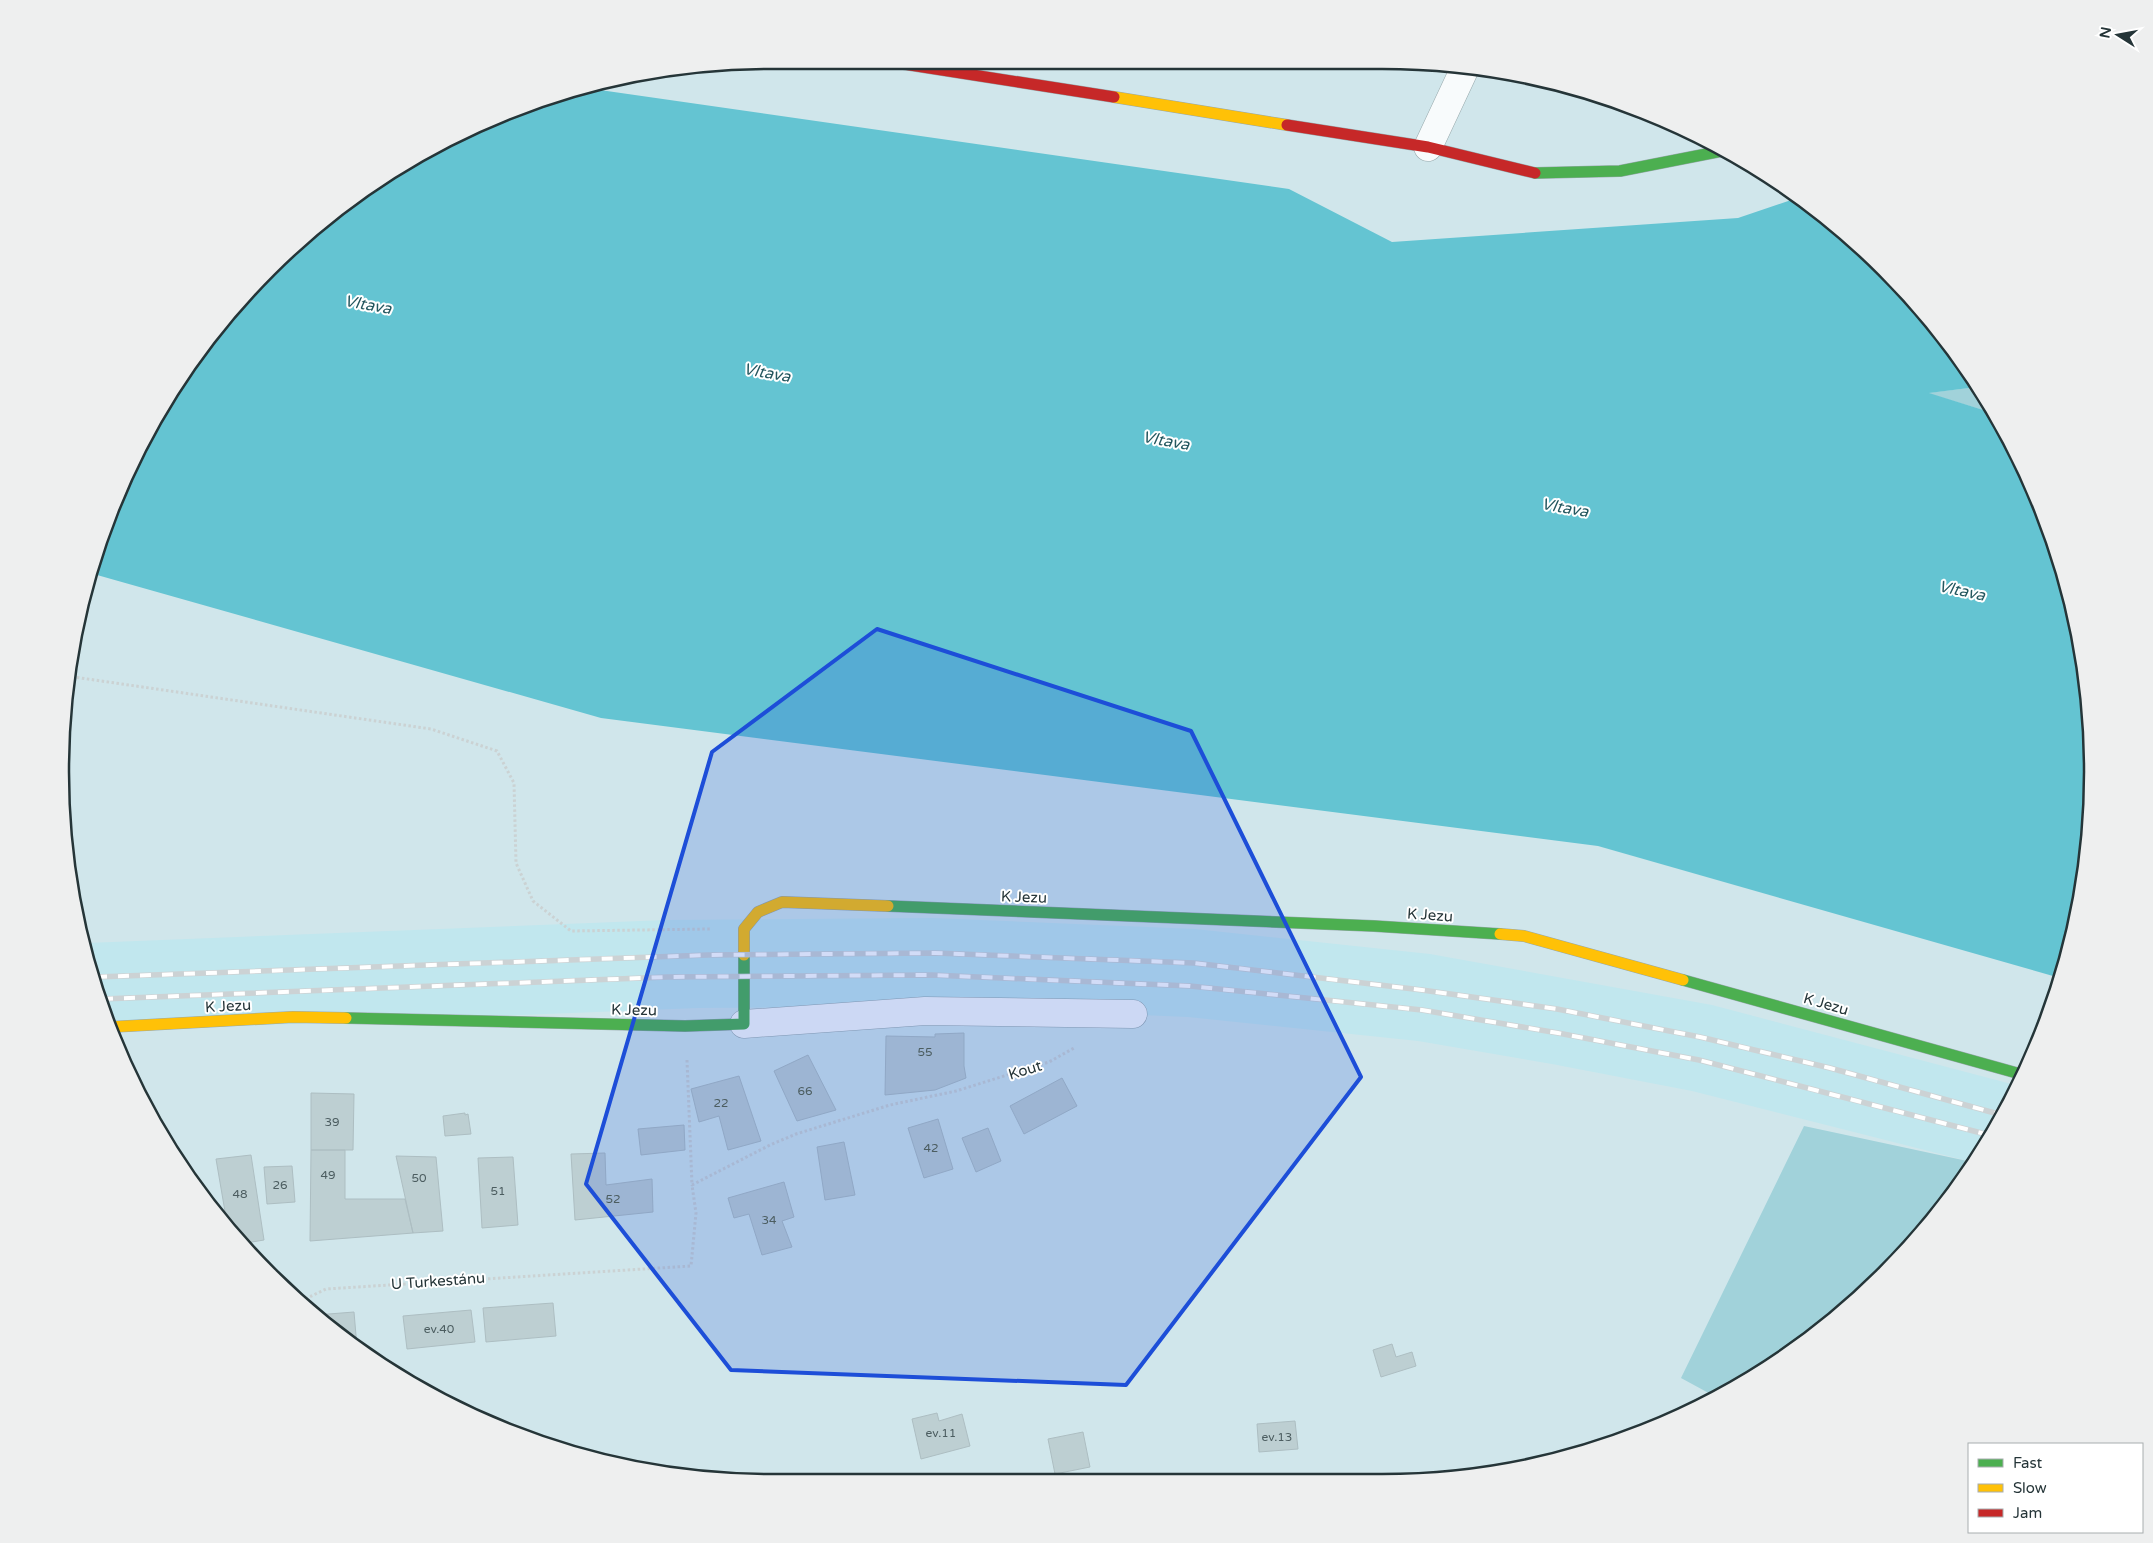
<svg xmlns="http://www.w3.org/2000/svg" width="2153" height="1543" font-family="'Varela Round',sans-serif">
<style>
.built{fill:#c1e7ee}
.green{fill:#a1d2da}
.water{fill:#64c4d2}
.building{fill:#bdcfd2;stroke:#adbec2}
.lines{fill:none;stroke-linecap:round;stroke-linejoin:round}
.street-casing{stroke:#97a8ab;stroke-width:29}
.fast-casing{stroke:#97a8ab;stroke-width:12}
.slow-casing{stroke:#97a8ab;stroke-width:12}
.jam-casing{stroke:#97a8ab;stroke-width:12}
.path{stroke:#cbd2d3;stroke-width:3;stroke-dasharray:2.5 2.5;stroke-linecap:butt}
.street{stroke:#f8fbfc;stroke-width:28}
.fast{stroke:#4caf50;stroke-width:11}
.slow{stroke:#ffc107;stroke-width:11}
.jam{stroke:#c62828;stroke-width:11}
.rail-casing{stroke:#ccd2d4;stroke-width:5.5}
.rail{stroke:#fff;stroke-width:4;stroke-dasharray:11;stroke-linecap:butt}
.marked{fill:#1d4ed8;fill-opacity:0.2;stroke:#1d4ed8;stroke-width:4;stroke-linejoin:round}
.labels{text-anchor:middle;stroke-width:4;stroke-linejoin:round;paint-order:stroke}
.number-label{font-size:12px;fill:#4c5d60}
.street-label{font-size:15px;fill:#253538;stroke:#fff}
.water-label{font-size:16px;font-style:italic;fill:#255860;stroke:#fff}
.rim{fill:none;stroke:#253538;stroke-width:2.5}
</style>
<rect width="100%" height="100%" fill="#d0e6eb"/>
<!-- built -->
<path class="built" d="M933 918 1195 929 1430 954 1712 1005 2019 1086 1972 1162 1692 1091 1552 1064 1418 1041 1188 1017 931 1006 698 1008 111 1031 87 943 666 920Z"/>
<!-- green -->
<path class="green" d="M1977 387 1996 414 1927 393Z
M1804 1126 1972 1162 1946 1205 1850 1307 1716 1397 1681 1378Z"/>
<!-- water -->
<path class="water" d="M579 87 1289 189 1392 242 1738 218 1797 198 1850 236 1917 303 1977 387 1929 393 1996 414 2055 543 2087 679 2091 818 2069 956 2060 978 1598 846 601 718 90 573 133 457 236 303 376 180 499 114Z"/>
<!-- building -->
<path class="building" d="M964 1033V1066L966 1078 935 1090 885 1095 886 1036 935 1037V1034Z
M808 1055 836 1110 797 1121 774 1071Z
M739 1076 761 1141 728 1150 719 1116 699 1122 691 1089Z
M1062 1078 1077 1106 1024 1134 1010 1106Z
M311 1093 354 1094 353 1150H311Z
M465 1113V1115L468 1114 471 1134 445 1136 443 1116Z
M938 1119 953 1169 924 1178 908 1128Z
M684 1125 685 1150 641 1155 638 1129Z
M988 1128 1001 1161 976 1172 962 1138Z
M844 1142 855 1195 825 1200 817 1147Z
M311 1150H345V1199H405L413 1233 310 1241Z
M605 1153 606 1185 652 1179 653 1212 575 1220 571 1154Z
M251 1155 264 1240 240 1244 228 1229 216 1159Z
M396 1156 436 1157 443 1231 413 1233Z
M513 1157 518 1225 482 1228 478 1158Z
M292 1166 295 1202 267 1204 264 1167Z
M784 1182 794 1217 782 1221 792 1247 762 1255 749 1214 734 1218 728 1198Z
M553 1303 556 1336 486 1342 483 1308Z
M471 1310 475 1342 407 1349 403 1316Z
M354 1312 357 1347 338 1336 316 1315Z
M1392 1344 1396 1357 1412 1352 1416 1366 1381 1377 1373 1350Z
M937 1413 939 1421 962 1414 970 1446 921 1459 912 1419Z
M1295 1421 1298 1449 1259 1452 1257 1424Z
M1083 1432 1090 1467 1055 1474 1048 1439Z"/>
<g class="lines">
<defs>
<path id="street" d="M1428 147 1465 68
M744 1024 925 1011 1133 1014"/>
<path id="fast" d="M1535 173 1620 171 1727 150
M888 906 1374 926 1500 934
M1683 980 2024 1075
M346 1018 685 1026 744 1024V955"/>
<path id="slow" d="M1114 97 1287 125
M1500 934 1524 936 1683 980
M744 955V929L758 912 782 902 888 906
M110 1027 293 1017 346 1018"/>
<path id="jam" d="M878 60 1114 97
M1287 125 1428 147 1535 173"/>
</defs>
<!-- street casing -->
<use href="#street" class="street-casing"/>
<!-- fast casing -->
<use href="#fast" class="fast-casing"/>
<!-- slow casing -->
<use href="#slow" class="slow-casing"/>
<!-- jam casing -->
<use href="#jam" class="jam-casing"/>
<!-- path -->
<path class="path" d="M67 676 431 729 497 751 514 783 516 863 533 901 571 931 711 929
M687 1060 692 1185 770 1145 796 1134 890 1105 956 1091 1049 1062 1074 1048
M301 1301 326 1289 691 1266 696 1213 692 1185"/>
<!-- street -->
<use href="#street" class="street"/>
<!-- fast -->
<use href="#fast" class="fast"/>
<!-- slow -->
<use href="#slow" class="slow"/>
<!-- jam -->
<use href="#jam" class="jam"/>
<defs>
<path id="rail" d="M96 977 708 955 935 953 1194 963 1422 990 1557 1009 1700 1037 1830 1068 2002 1115
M102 999 667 977 932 975 1190 986 1422 1010 1558 1033 1699 1060 1989 1135"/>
</defs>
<!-- rail casing -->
<use href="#rail" class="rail-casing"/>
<!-- rail -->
<use href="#rail" class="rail"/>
</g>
<!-- marked area -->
<path class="marked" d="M877 629 1191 731 1361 1077 1126 1385 731 1370 586 1184 712 752Z"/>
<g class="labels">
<!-- number labels -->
<g class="number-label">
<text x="925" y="1056">55</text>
<text x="805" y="1095">66</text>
<text x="721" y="1107">22</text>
<text x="332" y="1126">39</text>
<text x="931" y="1152">42</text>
<text x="328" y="1179">49</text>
<text x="419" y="1182">50</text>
<text x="280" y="1189">26</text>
<text x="498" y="1195">51</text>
<text x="240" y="1198">48</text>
<text x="613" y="1203">52</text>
<text x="769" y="1224">34</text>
<text x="439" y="1333">ev.40</text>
<text x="941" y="1437">ev.11</text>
<text x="1277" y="1441">ev.13</text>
</g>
<!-- street labels -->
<g class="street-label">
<text transform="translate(1024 897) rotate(2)" y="5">K Jezu</text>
<text transform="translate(1430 915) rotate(4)" y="5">K Jezu</text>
<text transform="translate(1826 1004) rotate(16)" y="5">K Jezu</text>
<text transform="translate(228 1006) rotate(-3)" y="5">K Jezu</text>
<text transform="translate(634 1010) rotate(1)" y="5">K Jezu</text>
<text transform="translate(1025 1070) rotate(-17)" y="5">Kout</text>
<text transform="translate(438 1281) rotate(-4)" y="5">U Turkestánu</text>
</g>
<!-- water labels -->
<g class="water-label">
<text transform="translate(368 304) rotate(10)" y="6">Vltava</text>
<text transform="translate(767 372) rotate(10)" y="6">Vltava</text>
<text transform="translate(1166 440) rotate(10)" y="6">Vltava</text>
<text transform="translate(1565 507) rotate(10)" y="6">Vltava</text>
<text transform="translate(1962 590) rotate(12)" y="6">Vltava</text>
</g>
</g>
<!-- crop -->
<path d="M0 0H2153V1543H0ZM771 69H1382A702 702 0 0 1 2084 771V772A702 702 0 0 1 1382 1474H771A702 702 0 0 1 69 772V771A702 702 0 0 1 771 69Z" fill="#eeefef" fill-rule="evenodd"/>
<path class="rim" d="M771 69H1382A702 702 0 0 1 2084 771V772A702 702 0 0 1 1382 1474H771A702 702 0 0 1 69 772V771A702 702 0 0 1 771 69Z"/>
<!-- legend -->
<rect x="1968" y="1443" width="175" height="90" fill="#ffffff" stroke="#a8aeaf"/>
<rect x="1978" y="1459" width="25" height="8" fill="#4caf50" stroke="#a8aeaf"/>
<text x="2013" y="1468" font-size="15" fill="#253538">Fast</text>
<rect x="1978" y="1484" width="25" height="8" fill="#ffc107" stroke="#a8aeaf"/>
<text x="2013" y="1493" font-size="15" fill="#253538">Slow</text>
<rect x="1978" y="1509" width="25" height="8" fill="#c62828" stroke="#a8aeaf"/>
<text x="2013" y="1518" font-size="15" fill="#253538">Jam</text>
<!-- north arrow -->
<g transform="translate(2118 35) rotate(281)" stroke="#ffffff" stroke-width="4" paint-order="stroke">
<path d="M0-4L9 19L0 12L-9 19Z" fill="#253538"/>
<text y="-8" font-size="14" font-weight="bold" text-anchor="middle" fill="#253538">N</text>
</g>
</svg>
